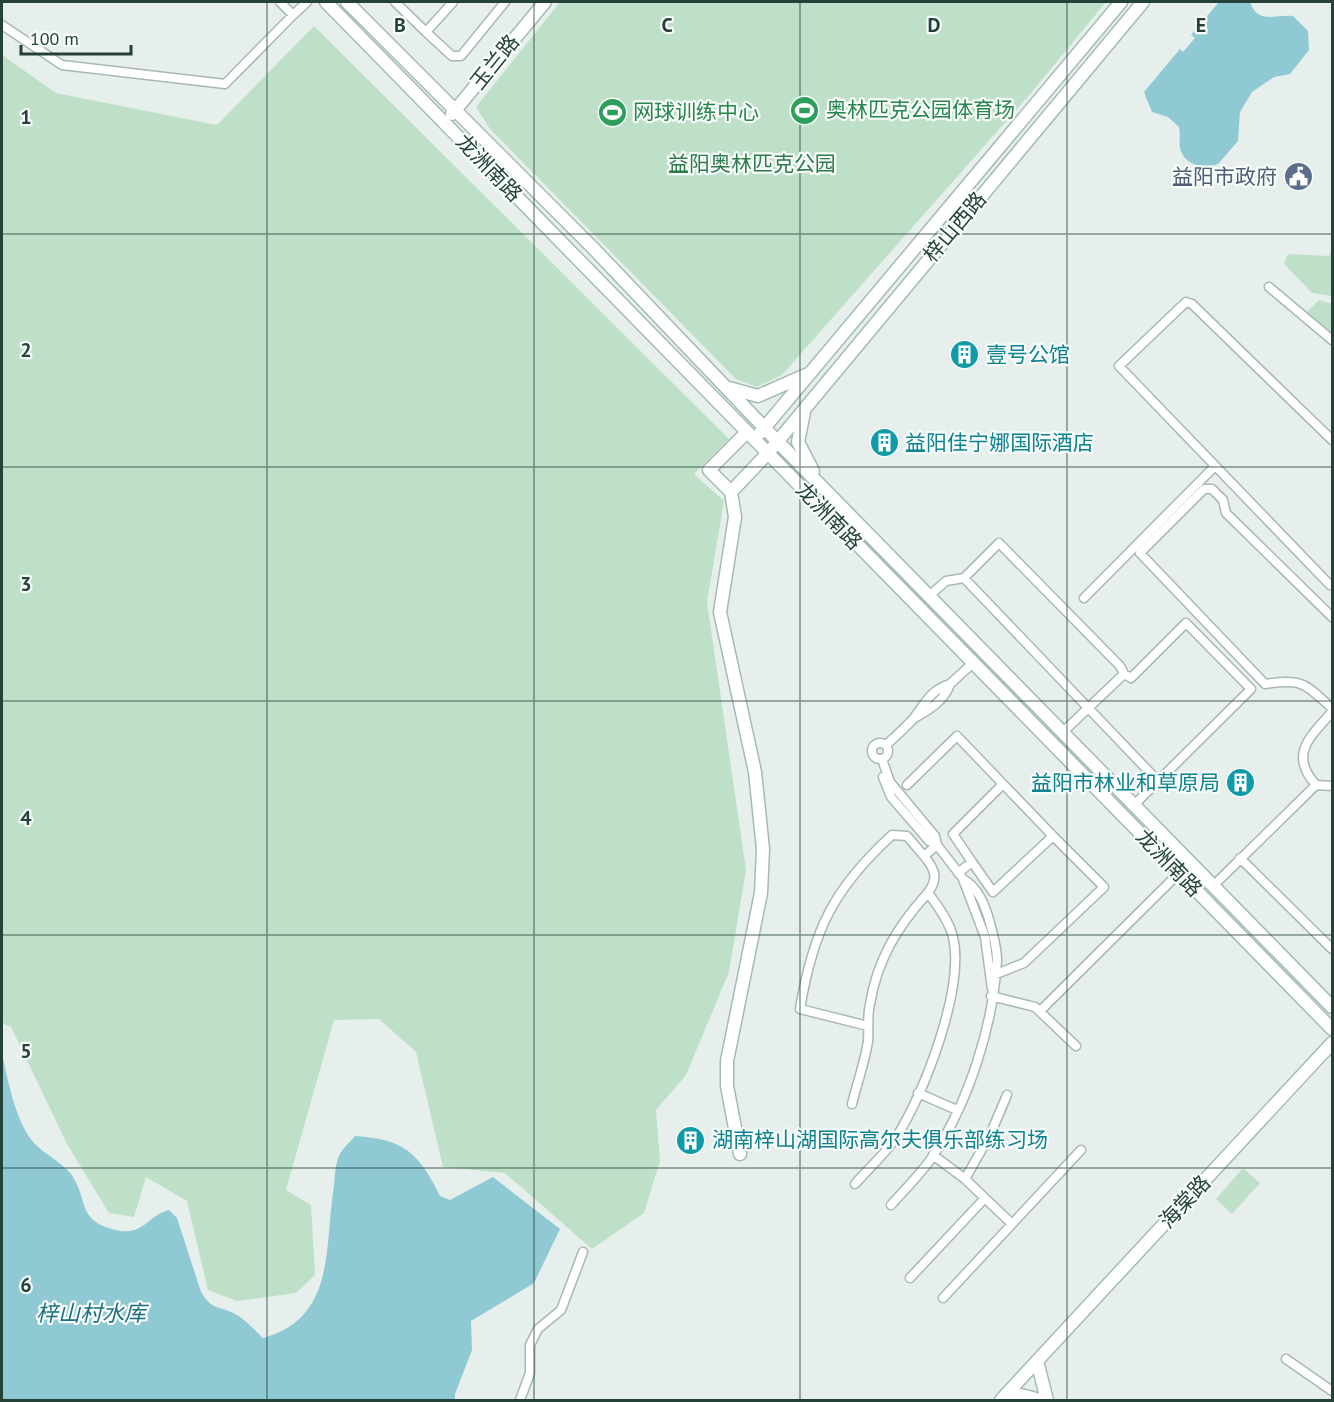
<svg xmlns="http://www.w3.org/2000/svg" width="1334" height="1402" font-family="'PT Sans','Noto Sans SC',sans-serif">
<style>
.green{fill:#bfe0c8}
.water{fill:#8ec9d4}
.lines{fill:none;stroke-linecap:round;stroke-linejoin:round}
.street-casing{stroke:#a8b8b2;stroke-width:11}
.secondary-casing{stroke:#a4bbb3;stroke-width:15}
.street{stroke:#fff;stroke-width:8}
.secondary{stroke:#fff;stroke-width:12}
.grid{fill:none;stroke:#24423a;stroke-width:1.5;stroke-opacity:0.55}
.labels{text-anchor:middle;stroke-width:4.5;stroke-linejoin:round;paint-order:stroke}
.street-label{font-size:21px;fill:#24423a;stroke:#f7fbf9}
.leisure-label{font-size:21px;fill:#27864d;stroke:#f7fbf9;text-anchor:start}
.park-label{font-size:21px;fill:#2d7a4b;stroke:#f7fbf9}
.service-label{font-size:21px;fill:#4e5e75;stroke:#f7fbf9;text-anchor:end}
.culture-label{font-size:21px;fill:#0d838f;stroke:#f7fbf9;text-anchor:start}
.water-label{font-size:22px;font-style:italic;fill:#1c6f80;stroke:#f7fbf9}
.grid-label{font-size:20px;text-anchor:middle;font-weight:bold;fill:#24423a;stroke:#f7fbf9;stroke-width:4.5;stroke-linejoin:round;paint-order:stroke}
</style>
<rect width="100%" height="100%" fill="#e6efeb"/>
<!-- green -->
<path class="green" d="M560 2H1106L1031 93 782 375 757 387 736 379 490 129 476 107Z
M314 26 729 439 694 474 724 501 707 602 746 870 729 972 686 1075 656 1110 660 1161 644 1213 592 1249 505 1173 443 1167 416 1052 379 1019 334 1020 286 1190 311 1205 315 1275 296 1293 237 1301 208 1290 187 1201 146 1177 134 1217 109 1213 67 1144 11 1027 2 1023V55L56 93 217 125Z
M1332 251V296L1312 293 1284 264 1288 254 1329 256Z
M1319 300 1332 304V335L1306 313Z
M1243 1168 1260 1183 1232 1214 1216 1199Z"/>
<!-- water -->
<path class="water" d="M1219 2H1250C1258 25 1275 14 1293 16L1308 31 1309 50 1290 74 1274 77 1252 92 1240 112 1238 141 1218 164C1205 169 1186 166 1181 151 1178 143 1181 135 1179 127L1168 117 1152 112 1144 92 1180 49 1183 52 1195 38 1191 35Z
M2 1054C8 1081 16 1124 35 1144 46 1155 61 1162 70 1173 90 1198 74 1223 121 1231 144 1234 149 1215 169 1210L177 1218 201 1292C213 1312 220 1305 237 1315 246 1320 255 1331 263 1338 337 1318 324 1245 334 1186 335 1176 335 1163 340 1154 343 1148 350 1142 355 1136 404 1139 419 1153 440 1196L450 1200 493 1177 560 1229 534 1283 471 1321 472 1350 455 1394V1400H2Z"/>
<g class="lines">
<defs>
<path id="street" d="M395 2 426 32
M453 2 426 32 452 56H461L505 2
M293 15 307 2
M2 25 62 65 225 84 293 15 280 2
M1269 287 1332 340
M964 578 999 543 1120 666 1124 674
M1330 585 1119 366 1186 302 1192 304 1332 440
M929 596 946 581 964 578 1158 781
M1084 598 1214 467
M1332 617 1226 513 1223 500 1212 489H1204L1140 553 1265 684C1304 678 1304 684 1332 708
M950 684 973 663
M1063 732 1124 674 1131 678 1186 623 1251 689 1134 805
M872 751a8 8 0 1 1 16 0a8 8 0 1 1-16 0Z
M886 745C895 737 905 728 913 719 925 704 930 690 950 684 944 702 928 710 913 719
M882 759 890 782 935 836 937 845 961 876
M883 777 891 797 929 841 937 845
M907 785 957 736 1003 784
M1316 785 1332 786
M1240 858 1332 949
M958 873 972 862 993 892 1053 836 1003 784 953 834 972 862
M1213 886 1316 785C1288 754 1311 736 1332 712
M994 975 1024 963 1104 887 1053 836
M991 996 1035 1007 1076 1046
M1040 1011 1179 873
M868 1026 800 1009C813 931 833 889 892 835L907 836 924 856
M918 1093 957 1110
M852 1104C857 1083 865 1062 868 1041 869 1029 867 1016 870 1004 877 961 897 927 926 895 939 880 936 870 924 856L937 845
M933 1155 965 1179 1012 1224 1081 1150
M965 1179 990 1135 1007 1095
M855 1184C868 1169 884 1155 895 1139 924 1095 965 988 953 937 949 921 938 906 928 893
M891 1205C905 1189 921 1174 933 1156 969 1101 993 1026 997 961 997 946 992 930 988 916 983 901 977 887 963 879L985 937 992 989
M910 1278 985 1198
M943 1298 1012 1224
M1286 1359 1332 1391
M520 1400 530 1373V1345L538 1329 561 1310 583 1252"/>
<path id="secondary" d="M326 2 1332 1029
M347 2 593 248 777 441 1332 1007
M452 114 545 2
M729 388 758 396 808 374
M804 412 798 442 813 471
M747 432 709 470 731 492 768 453 1143 2
M760 433 1121 2
M731 492 735 517 720 612 755 772 763 849 761 893 727 1061V1086L740 1154
M1001 1400 1037 1361
M1002 1400 1021 1395 1040 1400
M1047 1400 1037 1361 1332 1043"/>
</defs>
<!-- street casing -->
<use href="#street" class="street-casing"/>
<!-- secondary casing -->
<use href="#secondary" class="secondary-casing"/>
<!-- street -->
<use href="#street" class="street"/>
<!-- secondary -->
<use href="#secondary" class="secondary"/>
</g>
<!-- grid -->
<path class="grid" d="M267 2V1400M534 2V1400M800 2V1400M1067 2V1400M2 234H1332M2 467H1332M2 701H1332M2 935H1332M2 1168H1332"/>
<!-- icons -->
<defs>
<symbol id="stadium-disc" viewBox="-11 -11 22 22"><circle r="9.5" fill="#2e9e5b" stroke="#f7fbf9"/><path d="M0-5a6.5 5 0 1 0 0 10a6.5 5 0 1 0 0-10ZM-3.5-1.8h7v3.6h-7Z" fill="#fff"/></symbol>
<symbol id="civic-disc" viewBox="-11 -11 22 22"><circle r="9.5" fill="#5c6f8a" stroke="#f7fbf9"/><path d="M-.6-6.5H3V-4.5H.6V-3L4-1V1h2V6H-6V1h2V-1L-.6-3ZM-1.2 2.5V6h2.4V2.5Z" fill="#fff"/></symbol>
<symbol id="building-disc" viewBox="-11 -11 22 22"><circle r="9.5" fill="#0f9aa8" stroke="#f7fbf9"/><path d="M-4-6H4V6H1V3H-1V6H-4ZM-2.5-4.3h1.7v1.8h-1.7ZM.8-4.3h1.7v1.8H.8ZM-2.5-1h1.7V.8h-1.7ZM.8-1h1.7V.8H.8Z" fill="#fff"/></symbol>
</defs>
<g fill-rule="evenodd">
<use href="#stadium-disc" x="788" y="94" width="33" height="33"/>
<use href="#stadium-disc" x="596" y="96" width="33" height="33"/>
<use href="#civic-disc" x="1282" y="160" width="33" height="33"/>
<use href="#building-disc" x="948" y="338" width="33" height="33"/>
<use href="#building-disc" x="868" y="426" width="33" height="33"/>
<use href="#building-disc" x="1224" y="766" width="33" height="33"/>
<use href="#building-disc" x="674" y="1124" width="33" height="33"/>
</g>
<g class="labels">
<!-- street labels -->
<g class="street-label">
<text transform="translate(495 62) rotate(-51)" y="7">玉兰路</text>
<text transform="translate(489 168) rotate(46)" y="7">龙洲南路</text>
<text transform="translate(955 227) rotate(-50)" y="7">梓山西路</text>
<text transform="translate(829 516) rotate(46)" y="7">龙洲南路</text>
<text transform="translate(1169 863) rotate(46)" y="7">龙洲南路</text>
<text transform="translate(1185 1202) rotate(-47)" y="7">海棠路</text>
</g>
<!-- leisure labels -->
<g class="leisure-label">
<text x="826" y="117">奥林匹克公园体育场</text>
<text x="633" y="119">网球训练中心</text>
</g>
<!-- park labels -->
<g class="park-label">
<text x="752" y="171">益阳奥林匹克公园</text>
</g>
<!-- service labels -->
<g class="service-label">
<text x="1277" y="184">益阳市政府</text>
</g>
<!-- culture labels -->
<g class="culture-label">
<text x="986" y="362">壹号公馆</text>
<text x="905" y="450">益阳佳宁娜国际酒店</text>
<text x="1220" y="790" text-anchor="end">益阳市林业和草原局</text>
<text x="712" y="1147">湖南梓山湖国际高尔夫俱乐部练习场</text>
</g>
<!-- water labels -->
<g class="water-label">
<text x="91" y="1321">梓山村水库</text>
</g>
</g>
<g class="grid-label">
<text x="400" y="32">B</text>
<text x="667" y="32">C</text>
<text x="934" y="32">D</text>
<text x="1201" y="32">E</text>
<text x="26" y="124">1</text>
<text x="26" y="357">2</text>
<text x="26" y="591">3</text>
<text x="26" y="825">4</text>
<text x="26" y="1058">5</text>
<text x="26" y="1292">6</text>
</g>
<!-- border -->
<rect width="1334" height="1402" fill="none" stroke="#24423a" stroke-width="6"/>
<!-- scale -->
<path d="M21 45v9h110v-9" fill="none" stroke="#24423a" stroke-width="3"/>
<text x="30" y="45" font-size="18" fill="#24423a" stroke="#f7fbf9" stroke-width="4.5" paint-order="stroke">100 m</text>
</svg>
